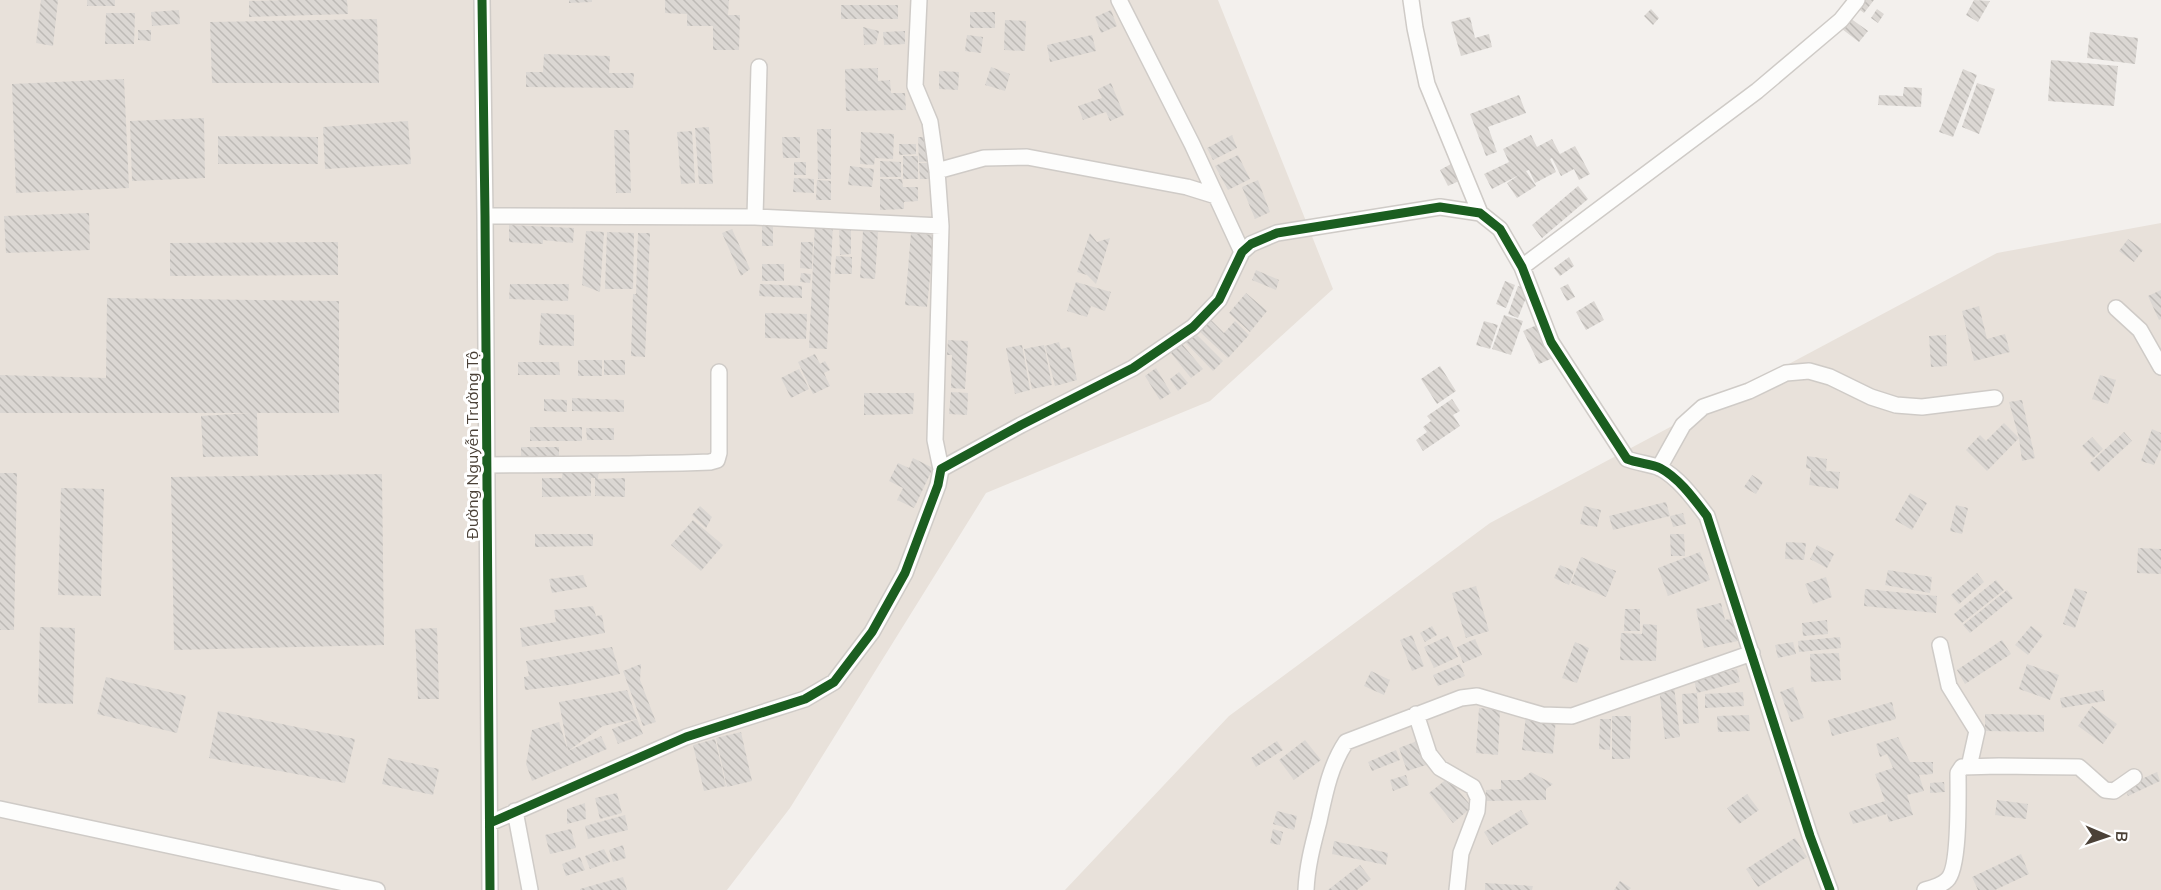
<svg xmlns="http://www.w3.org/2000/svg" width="2161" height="890" font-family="Mulish,sans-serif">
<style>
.residential{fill:#e8e1da}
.building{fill:url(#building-back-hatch)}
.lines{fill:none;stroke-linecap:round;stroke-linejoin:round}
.street-casing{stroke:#cfcbc7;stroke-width:18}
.street{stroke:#fdfdfc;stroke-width:15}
.cycleway-casing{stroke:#fff;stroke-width:13}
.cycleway{stroke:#1b5e20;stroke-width:9}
.labels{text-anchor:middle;stroke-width:6;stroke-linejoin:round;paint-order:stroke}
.street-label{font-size:16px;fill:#4b4137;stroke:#fff}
</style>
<defs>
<pattern id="building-back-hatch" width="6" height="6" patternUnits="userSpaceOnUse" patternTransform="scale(1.5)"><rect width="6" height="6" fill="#dbd7d3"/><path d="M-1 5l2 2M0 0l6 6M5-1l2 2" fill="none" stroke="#bdbab6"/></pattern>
</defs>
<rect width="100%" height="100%" fill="#f3f0ed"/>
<!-- residential -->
<path class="residential" d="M0 0H1218L1333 289 1210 401 986 493 790 808 727 890H0Z
M2161 223V890H1065L1229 716 1490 523 1997 253Z"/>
<!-- building -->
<path class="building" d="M41 0H58L53 46 36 43Z
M87 0H115V6H87Z
M290 0H347L348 14 249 17V1Z
M569 0H592V2L569 3Z
M665 0H729L728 15H740L739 50H713V26H687V14L665 13Z
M1861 0H1874L1864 13 1856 7Z
M1974 0 1990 1 1978 22 1966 15Z
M841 5H898V19H841Z
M1651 9 1659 18 1653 25 1644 16Z
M1877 9 1884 14 1878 23 1871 18Z
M179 10 180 24 152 26 151 12Z
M1111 10 1117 26 1101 33 1095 17Z
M970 12H995V28H970Z
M106 13H135L134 44H105Z
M1470 17 1475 38 1489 34 1492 47 1461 56 1451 22Z
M1850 18 1868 31 1859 42 1842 29Z
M377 19 379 83H212L210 22Z
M1005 20 1026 21 1025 51 1004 50Z
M863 27 879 31 876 44 864 45Z
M138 30H151V41L138 40Z
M905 31V44L884 45 883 32Z
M2090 32 2138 38 2135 64 2087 58Z
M967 35 983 37 981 53 965 51Z
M1092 35 1096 51 1050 62 1047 45Z
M544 54 610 56 609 73H634L633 88 526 87V72H543Z
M2051 60 2118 66 2114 106 2048 101Z
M991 67 1010 74 1005 91 985 85Z
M878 68V81L890 80 891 93H905L906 110 846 111 845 69Z
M1963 69 1977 75 1953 137 1939 132Z
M939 71 959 72 958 90 939 89Z
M124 79 129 188 16 193 12 84Z
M1111 83 1124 115 1110 121 1106 112 1083 120 1078 106 1102 98 1098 89Z
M1977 83 1995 89 1979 134 1962 127Z
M1904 87 1922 88 1921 107 1878 105 1879 95 1903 96Z
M1519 95 1526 113 1488 127 1497 152 1486 156 1470 114Z
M204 118 205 178 132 181 130 121Z
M408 121 411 164 325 169 323 127Z
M709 127 713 184H699L695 128Z
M817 129H831V179H818Z
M614 130H629L631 193H616Z
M692 131 695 183 681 184 677 132Z
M861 132 894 134 893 159 875 158 874 165 860 164Z
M1232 135 1237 148 1213 160 1207 148Z
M1531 135 1537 147 1552 139 1560 154 1575 146 1590 174 1579 180 1574 169 1561 176 1552 158 1550 159 1556 172 1535 183 1529 170 1526 171 1536 186 1517 198 1507 183 1519 175 1492 189 1484 174 1509 162 1503 149Z
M218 136 318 137V164H218Z
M782 137H800V158H783Z
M918 137H931L933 161 919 162Z
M899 144H916V154L899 155Z
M1238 155 1250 179 1228 190 1215 166Z
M903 156H918V179H903Z
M880 161 901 162V177H880Z
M794 162H806V175H794Z
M919 163H934V179H920Z
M1451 164 1459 181 1448 186 1440 170Z
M850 166 874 169 872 187 848 185Z
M794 178 814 179V193L793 192Z
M880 179H902L903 187H918V201L904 202V209L880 210Z
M817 180 831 181V200H816Z
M1258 180 1270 212 1255 219 1242 187Z
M1578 186 1588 199 1542 238 1532 225Z
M89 213 90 250 6 253 4 216Z
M762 220H773V246H762Z
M815 223 833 224 827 349 809 348Z
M509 225 574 228 573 243 543 240V244L509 242Z
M839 227H851V254L840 255Z
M732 229 750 269 741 276 722 233Z
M586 231 604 232 600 292 582 285Z
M863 231 878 232 875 279 860 278Z
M607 232 634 233 633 289H605Z
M638 233H650L645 357 631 356 633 294H636Z
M911 233 934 235 927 307 905 305Z
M1090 233 1097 242 1110 238 1096 284 1087 275 1077 272Z
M2128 239 2143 250 2134 262 2119 251Z
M338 242V275L170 276V243Z
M801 242H813L812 269 800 268Z
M836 256 852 257V274H835Z
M1569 257 1574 266 1560 276 1554 268Z
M762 264H784V281H762Z
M1256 270 1279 280 1276 290 1252 280Z
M801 273 811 274 810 283 800 282Z
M1505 281 1515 285 1506 308 1496 304Z
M1076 282 1111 292 1105 311 1091 306 1087 317 1067 311Z
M510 284H569L568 301 509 299Z
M760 284 802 286V298L759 296Z
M1568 284 1575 297 1567 301 1560 288Z
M1518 286 1529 290 1518 318 1508 314Z
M2161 290V319L2159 320 2148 296Z
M1246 293 1267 311 1250 332 1229 313Z
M107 298 339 301V413H257L258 456 203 457 201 416 251 413H0V375L106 378Z
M1594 301 1604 320 1586 330 1576 312Z
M1979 306 1987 339 2005 334 2010 352 1974 361 1962 311Z
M541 313 574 315V346L539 345Z
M765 313 807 314 806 339 765 338Z
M1504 315 1523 321 1511 355 1492 349Z
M1210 319 1224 333 1235 321 1249 335 1228 358 1199 331Z
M1484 321 1498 325 1490 349 1476 345Z
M1537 325 1553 358 1539 364 1523 331Z
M1193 331 1223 361 1213 371 1184 341Z
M1946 335 1947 366 1931 367 1929 336Z
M948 340 968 341 965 389 951 388 952 355H947Z
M1059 342 1061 349 1070 347 1077 380 1055 386 1045 346Z
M1182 344 1203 369 1191 378 1171 353Z
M1022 345 1030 390 1015 394 1006 348Z
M1044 345 1052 385 1032 389 1024 349Z
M815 354 820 364 825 361 830 370 824 373 830 386 813 394 798 362Z
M578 360H602V376H578Z
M604 360H625V375H604Z
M518 362H559L560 375H518Z
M1440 366 1456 391 1437 404 1421 379Z
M1156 368 1171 393 1160 400 1145 376Z
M799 369 809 389 791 398 781 378Z
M1179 372 1188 383 1178 391 1170 379Z
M2100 375 2116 380 2108 404 2092 399Z
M951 392 968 393 967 415 949 414Z
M864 393H914L913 414 864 415Z
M572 398 624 400V412L572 411Z
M544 399 567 400V412L544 411Z
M1452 399 1460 411 1453 415 1460 426 1423 451 1416 440 1427 432 1423 427 1431 421 1427 416Z
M2022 400 2035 458 2022 461 2019 438 1987 471 1966 450 1980 435 1986 441 2004 423 2019 438 2009 402Z
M530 427H582V441H530Z
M586 428H614V440H587Z
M2152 429 2161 433V449L2154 465 2141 461Z
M2124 432 2132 441 2098 472 2090 463Z
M2092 437 2103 449 2093 458 2082 446Z
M521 447H559V459L521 460Z
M1807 456 1827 459 1826 471 1840 472 1838 489 1809 485 1811 469 1806 468Z
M913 458 933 468 914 508 897 500 903 488 889 481 898 463 909 468Z
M563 464 599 466 598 479 625 478V497L595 496V478H591V496L542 497V478H562Z
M0 473H17L14 630H0Z
M382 474 384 645 174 650 171 477Z
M1752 475 1763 482 1756 494 1744 487Z
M61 488 104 489 101 596 58 595Z
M1910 493 1927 503 1912 530 1895 520Z
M1666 502 1670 516 1613 530 1609 516Z
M1956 505 1968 508 1962 534 1950 531Z
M700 506 712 517 706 528 692 515Z
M1584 506 1601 510 1597 527 1580 524Z
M1683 513 1686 524 1673 527 1670 516Z
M693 520 723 545 701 571 671 545Z
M535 534H593V546L535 547Z
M1670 534H1684L1685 556H1671Z
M1786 542 1806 543 1804 560 1785 559Z
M1817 545 1834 554 1827 568 1810 559Z
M2138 548 2161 549V574L2137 573Z
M1700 552 1710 580 1668 596 1658 568Z
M1581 557 1616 571 1606 597 1571 583Z
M1560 565 1574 571 1569 585 1554 578Z
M1888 570 1932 577 1930 593 1885 585Z
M1977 573 1984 582 1959 604 1951 595Z
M583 575 587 587 552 593 549 579Z
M1826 577 1832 597 1813 604 1805 584Z
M1996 580 2004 590 1962 623 1954 614Z
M1476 586 1489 631 1466 638 1452 593Z
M2075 588 2087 592 2075 628 2063 624Z
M1865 589 1937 596 1936 613 1864 606Z
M2007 590 2013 598 1970 633 1963 625Z
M1721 603 1725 620 1733 618 1738 641 1704 648 1696 609Z
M593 606 596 616 602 615 605 633 522 647 520 628 556 622 554 610Z
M1625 609H1640V631H1624Z
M1827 620 1828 634 1803 636 1802 623Z
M1643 624 1657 625 1656 661 1620 660 1621 633 1642 634Z
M1432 626 1437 635 1425 642 1420 633Z
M2031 626 2043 635 2028 655 2015 645Z
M40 627 75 628 73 704 38 703Z
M437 628 439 699H418L415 629Z
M1412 635 1424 666 1412 671 1400 640Z
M1448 636 1458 657 1434 668 1424 647Z
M1840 637 1841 648 1799 652 1798 641Z
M1475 639 1482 655 1463 663 1457 647Z
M2002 640 2011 654 1965 684 1957 670Z
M1575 642 1589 648 1577 683 1562 678Z
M1793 642 1796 654 1778 658 1775 645Z
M612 647 620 674 569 685 525 690 524 677 529 676 526 661Z
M1839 653 1841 680 1811 682 1810 654Z
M641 664 640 680 656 722 643 726 623 671Z
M1460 664 1465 676 1438 686 1433 675Z
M2027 664 2059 675 2050 700 2019 689Z
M1737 669 1740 682 1697 693 1694 679Z
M1371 671 1390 680 1384 695 1364 686Z
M106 677 186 696 177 733 97 714Z
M1674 686 1680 737 1665 739 1659 688Z
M1793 687 1804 718 1791 722 1780 692Z
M627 690 637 719 603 726 568 751 601 736 607 749 532 781 526 764 532 730 559 722 568 751 559 702Z
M2103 690 2105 701 2062 708 2060 698Z
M1743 692 1744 706 1705 708V694Z
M1697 693 1699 723 1683 724 1682 694Z
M1892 702 1896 719 1832 736 1828 720Z
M2092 706 2117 724 2103 744 2078 726Z
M1479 708 1500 710 1498 755 1476 753Z
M218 711 355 739 345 783 209 758Z
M1985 714 2044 715V732L1985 731Z
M1526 715 1556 718 1553 754 1522 750Z
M1749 715 1750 731 1718 732 1717 716Z
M1612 716H1631L1630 759H1612Z
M637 719 643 734 618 744 612 729Z
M1600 719H1611L1610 750 1599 749Z
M741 732 752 781 727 787 716 738Z
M1898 737 1910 762H1933V774L1919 775 1924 791 1907 795 1913 815 1889 822 1887 814 1853 824 1849 812 1885 801 1875 774 1893 768 1887 754 1880 757 1876 744Z
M715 739 726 786 704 791 693 745Z
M1305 740 1321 760 1294 780 1279 760Z
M1277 741 1283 750 1256 767 1251 758Z
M1417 741 1426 765 1407 771 1399 748Z
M1396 750 1400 760 1372 771 1368 762Z
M388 758 439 769 433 795 382 784Z
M1531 772 1553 784 1546 789V800L1486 801V790L1501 789V780H1521Z
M2157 772 2160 781 2128 796 2124 787Z
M1406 775 1409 785 1393 791 1390 780Z
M1448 778 1472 807 1453 823 1429 793Z
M1944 782 1945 792 1930 793V783Z
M617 793 622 813 600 819 595 798Z
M1747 794 1759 810 1739 824 1727 808Z
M1997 800 2028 804 2026 819 1995 815Z
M585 803 586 819 567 824V809Z
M1521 810 1529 824 1492 845 1484 832Z
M1277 811 1297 816 1294 830 1273 824Z
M625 815 628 830 588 839 585 826Z
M571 829 576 848 550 854 545 835Z
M1273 829 1283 832 1280 845 1270 843Z
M1795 838 1807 857 1758 887 1746 869Z
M1334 841 1388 853 1386 865 1332 854Z
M623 845 626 858 613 862 609 850Z
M604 849 610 862 590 869 585 856Z
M2021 854 2029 874 1995 890H1978L1972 877Z
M580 857 585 870 566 876 562 864Z
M1360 865 1371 879 1357 890H1328Z
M623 877 627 890H580V889Z
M1620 881 1631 888 1629 890H1614Z
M1485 883 1533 886 1532 890H1485Z"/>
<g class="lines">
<defs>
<path id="street" d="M482 0 485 216 490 890
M919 0 915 86 930 122 937 171 941 226 935 440 941 469
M1119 0 1192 144 1242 252
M1411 0 1415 28 1427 84 1480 213
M937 171 984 158 1027 157 1187 187 1216 196
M485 216 755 217 941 226
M755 217 759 67
M1522 267 1757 91 1841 20 1857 0
M2116 308 2140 330 2161 367
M487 465C562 464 636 465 710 462L717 460 719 453V372
M1659 468 1683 425 1703 407 1749 391 1786 373 1809 371 1830 377 1871 397 1896 405 1922 407 1995 398
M1940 645 1949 686 1977 731 1969 767
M1416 714 1429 754 1440 768 1473 787 1478 798 1477 811 1461 853 1457 890
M0 809 377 890
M515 811 530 890
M490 823 686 737 805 699 834 682 872 632 905 573 938 485 941 469 1021 425 1133 368 1193 327 1219 300 1242 252 1251 244 1277 233 1440 207 1480 213 1500 229 1522 267 1551 342 1627 459C1637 463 1652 464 1660 468 1679 478 1694 499 1707 516L1810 836 1830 890
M1306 890C1307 866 1313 844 1319 821 1325 793 1330 766 1346 742L1461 698 1477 696 1542 715 1572 716 1752 653
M1925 890C1932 888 1942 885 1947 880 1960 869 1958 792 1958 773L1962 767 1999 766 2079 767 2105 790 2114 791 2134 777"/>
</defs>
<!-- street casing -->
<use href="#street" class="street-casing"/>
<!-- street -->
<use href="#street" class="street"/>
<defs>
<path id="cycleway" d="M482 0 485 216 490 890
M490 823 686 737 805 699 834 682 872 632 905 573 938 485 941 469 1021 425 1133 368 1193 327 1219 300 1242 252 1251 244 1277 233 1440 207 1480 213 1500 229 1522 267 1551 342 1627 459C1637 463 1652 464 1660 468 1679 478 1694 499 1707 516L1810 836 1830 890"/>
</defs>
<!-- cycleway casing -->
<use href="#cycleway" class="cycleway-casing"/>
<!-- cycleway -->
<use href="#cycleway" class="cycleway"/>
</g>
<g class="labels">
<!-- street labels -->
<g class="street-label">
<text transform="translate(472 445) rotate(-90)" y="6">Đường Nguyễn Trường Tộ</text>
</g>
</g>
<!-- north arrow -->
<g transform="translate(2107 836) rotate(92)" stroke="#ffffff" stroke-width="4.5" paint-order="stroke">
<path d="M0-4.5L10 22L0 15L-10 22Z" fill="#4b4137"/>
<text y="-9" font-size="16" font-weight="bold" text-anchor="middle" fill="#4b4137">B</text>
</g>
</svg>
